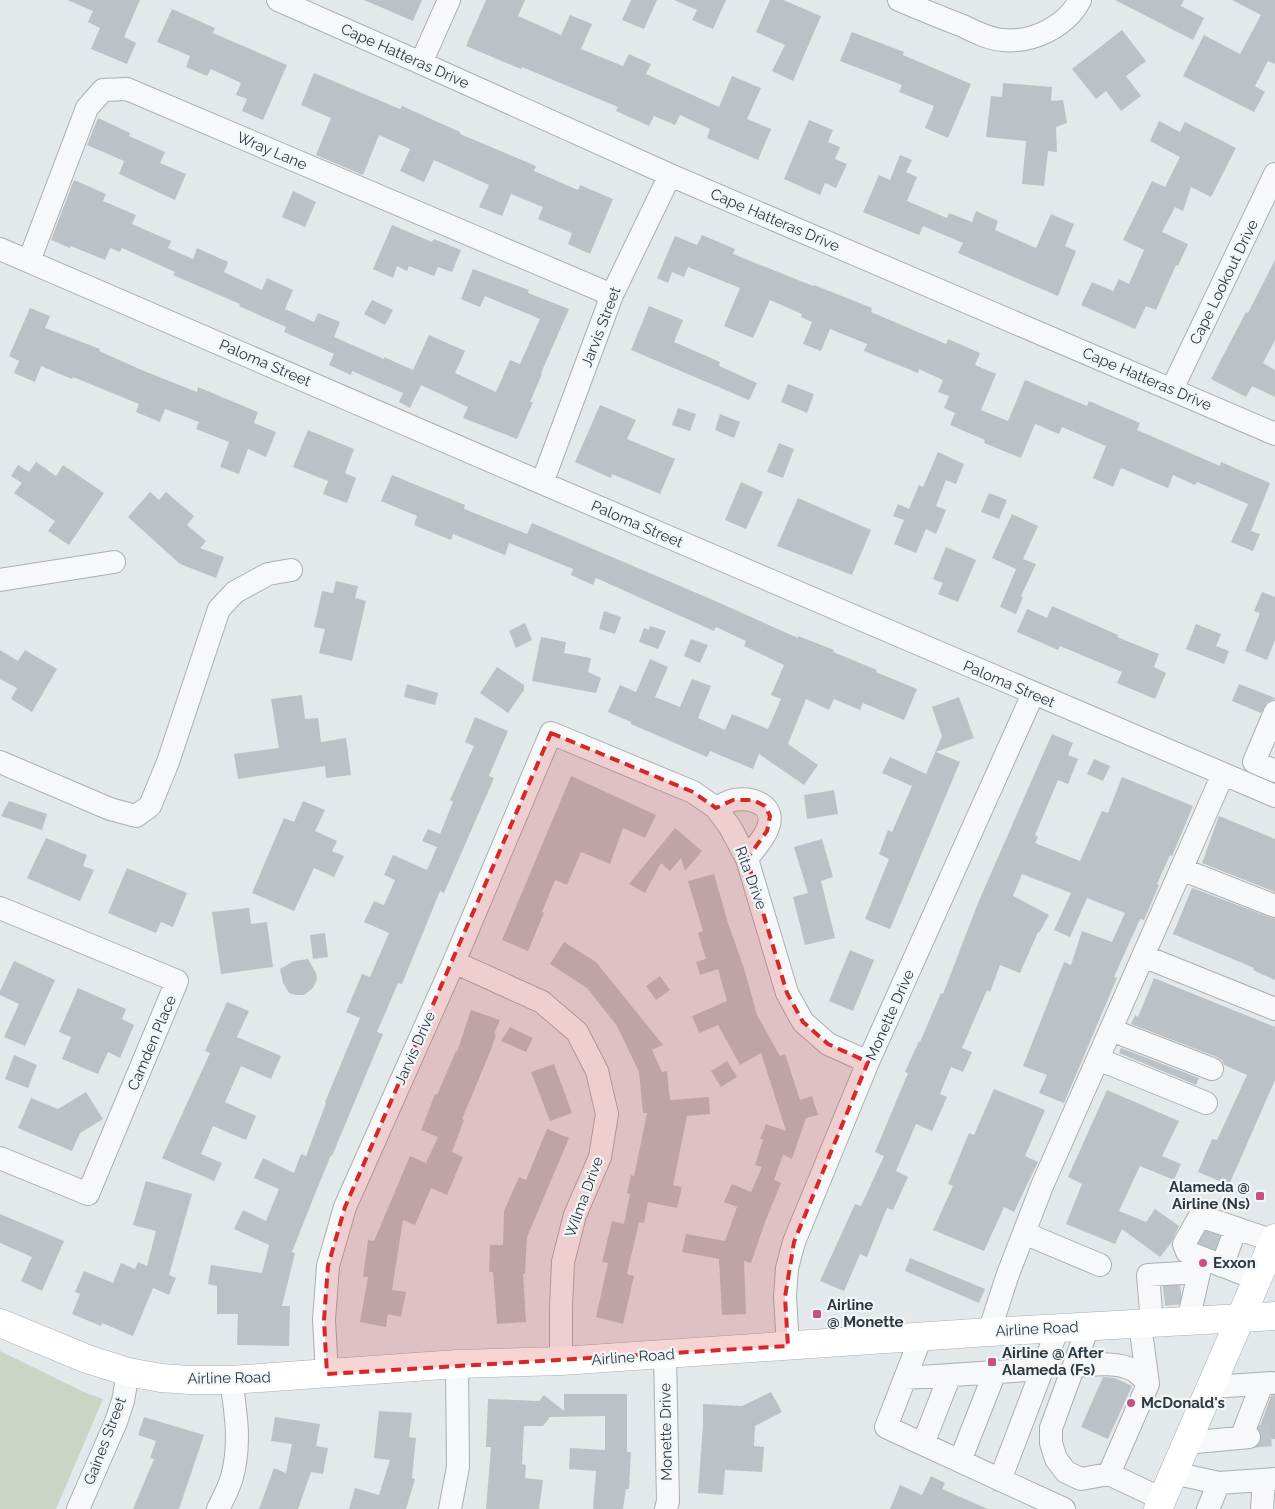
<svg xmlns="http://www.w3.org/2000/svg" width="1275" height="1509" font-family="Raleway,sans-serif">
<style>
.green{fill:#ccd4c5}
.building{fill:#bbc2c7}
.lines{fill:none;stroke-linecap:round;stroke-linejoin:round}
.minor-tunnel{stroke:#bec5c8;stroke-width:22;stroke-dasharray:22 11;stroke-linecap:butt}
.minor-casing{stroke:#a8b0b4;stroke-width:24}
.major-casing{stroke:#a3afb5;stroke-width:29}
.minor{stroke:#f6f8f9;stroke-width:22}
.major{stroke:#fff;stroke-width:28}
.marked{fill:#d62828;fill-opacity:0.2;stroke:#d62828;stroke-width:4;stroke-dasharray:10 6;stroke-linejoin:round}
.poi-dot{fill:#c75181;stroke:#f3f6f8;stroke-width:2}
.labels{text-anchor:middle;stroke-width:4.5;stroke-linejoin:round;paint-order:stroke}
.street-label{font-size:15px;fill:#2c3942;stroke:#f3f6f8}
.poi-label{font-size:15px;font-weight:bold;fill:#2c3942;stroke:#f3f6f8;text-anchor:start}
</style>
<rect width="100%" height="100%" fill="#e3e8ea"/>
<!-- green -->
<path class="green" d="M0 1351 86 1393 103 1399 56 1509H0Z"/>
<!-- building -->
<path class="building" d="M67 0H140L124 37 136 43 127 64 91 49 100 28 88 22 93 11Z
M364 0H422L413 21Z
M486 0H525L518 16 561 35 570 15 592 24 581 49 623 66 629 54 651 64 646 74 719 107 732 76 761 88 747 119 771 129 758 160 707 138 710 129 680 115 675 125 654 116 649 126 616 111 618 107 522 67 521 69 466 46Z
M631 0H657L644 29 622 20Z
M674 0H726L713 29 692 20 697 10Z
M770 0H783L821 16 793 81 772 71 785 45 756 32Z
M1115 0H1184L1181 6 1204 18 1193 40Z
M1232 0H1275V64L1268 61 1255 86 1265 92 1254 112 1183 76 1204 35 1240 54 1261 15Z
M172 9 215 28 213 33 287 65 263 120 242 111 247 99 236 95 241 83 211 69 207 76 186 67 190 56 157 42Z
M1122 30 1146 61 1126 76 1141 96 1121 111 1106 91 1096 99 1072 69Z
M852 32 904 52 903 55 971 84 948 138 925 128 934 106 899 92 902 85 840 61Z
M314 73 400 109 402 106 460 132V134L536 166 534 171 578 190 580 185 613 199 590 254 568 244 572 233 538 219 543 207 511 194 502 216 479 207 489 185 434 160 424 182 400 171 410 149 379 135 363 175 316 155 331 118 301 105Z
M1003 83 1052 87 1051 101 1063 100 1067 123 1056 127 1057 152 1048 151 1044 186 1022 184 1026 141 986 137 991 96 1002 97Z
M98 118 130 133 129 136 165 152 160 163 186 174 175 200 119 174 124 161 87 145Z
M809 120 833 130 828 142 840 147 835 159 847 164 836 188 825 183 820 195 784 179Z
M1159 121 1180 132 1185 122 1236 148 1211 197 1191 187 1183 211 1175 207 1162 232 1188 244 1178 266 1176 265 1156 310 1146 306 1135 329 1081 305 1092 282 1113 291 1119 279 1129 284 1144 250 1123 240 1152 181 1165 187 1180 157 1150 141Z
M900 155 912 160 906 172 917 177 907 201 947 218 949 213 972 222 976 211 998 221 995 230 1036 248 1051 214 1074 224 1065 246 1076 251 1058 296 958 253 963 243 923 226 919 235 863 212 879 175 890 180Z
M74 180 106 194 103 201 136 215 132 224 171 241 168 248 193 259 197 248 228 262 224 272 262 290 267 278 293 290 285 309 314 322 318 313 340 322 334 337 384 359V357L413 370 429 335 465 351 455 373 496 392 510 360 520 364 540 319 485 296 480 307 461 299 473 269 529 290 528 293 569 309 541 373 542 374 530 402H533L517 439 463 418 468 407 421 385 410 408 399 402 403 393 352 371 351 375 329 365 334 354 284 332 286 327 239 306 240 304 173 275 175 272 122 248 120 252 110 248 105 260 71 246 70 248 51 240Z
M293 191 316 202 305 227 282 217Z
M392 225 432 242 434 239 461 250 452 272 438 267 434 276 409 266 407 271 397 266 393 278 373 269Z
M702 235 735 249 733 254 813 286 814 285 872 308 871 312 946 344 948 339 980 353 975 365 996 374 981 410 1008 421 1025 380 1087 406 1089 401 1140 423 1137 430 1220 466 1221 462 1270 483 1251 531 1260 534 1253 551 1231 542 1248 504 1197 482 1195 485 1173 475 1168 488 1121 468 1113 487 1093 478 1106 446 1062 427 1059 434 1035 424 1021 458 984 443 985 440 950 425 955 413 944 408 949 396 938 392 943 380 919 369 918 373 864 351 867 344 830 329 821 351 803 344 812 322 801 317 802 314 770 300 753 338 724 326 740 288 688 267 684 277 672 272 668 283 657 278 675 236 697 245Z
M1275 260V340L1263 363 1275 370V397L1252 386 1246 397 1211 379 1246 312 1248 313Z
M372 300 393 310 385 325 364 314Z
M649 306 683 320 674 342 720 362 719 366 757 383 749 400 631 350Z
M30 308 50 316 45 328 100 349 99 351 144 371 197 392 198 387 258 412 254 423 276 432 266 457 248 449 239 474 220 467 229 442 196 429 199 422 165 409 160 422 136 412 139 404 73 377 72 379 41 366 35 382 14 373 19 361 9 356Z
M788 384 814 394 807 413 781 402Z
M600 405 636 420 627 439 675 459 660 494 612 474 611 478 575 462Z
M678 408 696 414 690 431 672 425Z
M720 414 740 422 734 438 715 430Z
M308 430 354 449 345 473 356 478 347 503 323 494 328 481 293 467Z
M779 443 794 449 783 478 767 472Z
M938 452 964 464 956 484 946 480 936 506 946 510 936 534 926 529 916 553 894 544 904 520 893 516 898 504 909 509 919 485 923 487Z
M36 462 56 476 63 465 104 493 69 545 48 531 55 521 14 493 22 483 11 476 18 465 29 472Z
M392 475 465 505 464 509 527 534 532 523 713 600 798 638V636L834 650 833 652 877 670 876 672 917 689 904 720 863 703 860 710 834 699 829 710 806 699 788 744 818 765 804 785 759 754 753 769 710 751 707 757 631 724V722L608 712 620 685 636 692 650 659 668 667 655 697 680 707 692 679 711 686 698 718 725 730 732 714 768 729 781 699 771 695 784 665 744 646 746 641 716 627 714 631 596 578 593 585 571 575 573 569 509 543 505 555 453 534 451 540 414 525 417 516 381 501Z
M741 482 763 492 746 529 725 520Z
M150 492 159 500 166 492 194 516 187 525 206 541 200 548 224 557 216 578 180 564 128 517Z
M989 493 1007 500 999 519 981 512Z
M798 498 871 530 852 575 777 546Z
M1012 514 1038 526 1023 559 1036 564 1021 596 1023 597 1016 614 1000 607 1016 569 992 558Z
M946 547 976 560 958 602 938 594 943 583 933 579Z
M336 581 358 586 355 598 366 601 352 661 319 653 325 629 314 627 322 591 333 593Z
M1262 592 1275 597V640L1267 660 1245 651 1260 613 1254 611Z
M1052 606 1118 635 1117 637 1159 654 1154 667 1166 673 1155 699 1117 683 1122 672 1060 646 1058 650 1017 632 1027 609 1047 618Z
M604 611 621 617 615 634 599 629Z
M525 623 532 640 516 648 509 631Z
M1196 624 1221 634 1216 646 1229 651 1224 664 1186 649Z
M650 626 666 631 658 649 639 642 644 628 649 630Z
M541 637 566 642 564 653 591 658 588 672 601 678 596 693 532 681Z
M691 639 708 645 700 663 684 656Z
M0 650 18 661 25 650 57 669 32 712 11 699 17 688 0 679Z
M497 667 524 685V690L508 713 480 693Z
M407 684 438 693 435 705 404 697Z
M1239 684 1275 698V699L1267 702 1261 713 1232 701Z
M302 695 305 719 318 718 321 742 346 738 351 775 326 778 325 766 238 779 234 754 279 748 271 699Z
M959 697 974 738 936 752 960 762 890 929 865 919 889 859 879 854 888 830 892 832 912 786 882 773 890 757 926 774 942 736 932 707Z
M475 717 508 731 489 776 494 778 444 893 440 891 402 984 398 983 377 1032 383 1034 332 1156 331 1155 313 1199 292 1252 295 1253 282 1306H290L289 1346 237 1345 238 1314H217V1286L208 1284 211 1265 262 1273 269 1245 234 1229 243 1210 266 1221 279 1189 254 1178 263 1158 294 1173 301 1154 306 1156 326 1103 325 1102 360 1018 346 1012 362 974 370 977 389 933 364 922 374 901 384 905 395 880 384 875 393 855 427 870 437 847 422 841 428 829 440 834 453 802 450 800 474 746 465 742Z
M1052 734 1073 743 1068 755 1078 759 1068 784 1058 780 1035 835 1038 837 1035 843 1080 861 1102 811 1108 813 1122 777 1193 806 1172 856 1170 855 1157 884 1159 885 1144 920 1140 919 1114 977 1117 978 1064 1103 1039 1093 1047 1075 1023 1066 1064 962 1071 965 1082 931 1112 942 1125 913 1087 898 1070 937 1054 930 1071 893 1022 874 1013 896 1049 915 1039 933 1038 932 1020 973 1000 965 990 992 987 990 962 1048 972 1052 963 1072 951 1067 940 1094 947 1097 932 1131 916 1124 896 1171 908 1177 893 1210 887 1208 867 1257 860 1254 844 1291 820 1281 855 1204 861 1206 884 1156 875 1152 908 1073 905 1072 919 1041 920 1042 941 993 943 994 978 903Z
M1094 759 1110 766 1103 781 1087 774Z
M571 776 656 815 645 838 623 828 610 864 581 852 567 885 555 880 542 912 544 913 528 951 502 940Z
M834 790 838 814 807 819 804 795Z
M9 801 47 814 42 830 1 816Z
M303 801 325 810 315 831 337 841 332 851 344 856 334 877 314 868 294 911 252 893 284 818 294 822Z
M1219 816 1275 839V892L1202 863Z
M675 828 702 851 685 871 681 858 670 871 661 863 645 893 629 884Z
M46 838 87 855 83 866 94 870 80 901 27 878Z
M822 839 833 877 821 881 835 938 805 945 793 897 808 893 794 847Z
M127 868 187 893 173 927 161 922 156 933 108 913Z
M714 874 728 923 744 968 757 1015 780 1056 785 1054 800 1100 812 1096 818 1115 806 1118 792 1159 783 1155 774 1180 781 1183 765 1222 751 1263 744 1261 746 1314 722 1315 719 1259 682 1252 686 1234 725 1241 737 1207 724 1202 732 1184 751 1192 762 1167 755 1165 763 1140 760 1139 766 1124 786 1131 761 1053 740 1065 718 1025 699 1033 692 1016 727 1001 718 969 700 975 696 962 706 959 698 933 703 931 688 881Z
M1192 888 1275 919V980L1253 970 1254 968 1173 934Z
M249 908 251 924 267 922 273 967 221 974 212 912Z
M325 933 328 957 313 959 310 935Z
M564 942 596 962 663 1045 652 1050 662 1072 667 1071 670 1100 709 1097 710 1114 687 1116 673 1185 682 1187 677 1208 648 1202 644 1223 639 1222 627 1274 634 1276 623 1324 596 1317 608 1263 602 1262 612 1221 624 1224 630 1194 627 1193 631 1175 634 1176 647 1113H643L639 1072 617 1026 587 988 550 964Z
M850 950 874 960 853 1011 829 1001Z
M308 959 316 973 317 979 313 988 304 995H295L289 993 283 983 280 969 294 961Z
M14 961 55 980 25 1046 4 1037 19 1004 0 995V991Z
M660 976 670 990 656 1000 646 986Z
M1154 978 1275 1027V1080L1229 1185 1198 1172 1212 1139 1217 1140 1247 1075 1224 1065 1222 1060 1217 1057 1131 1024 1135 1015 1138 1017Z
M78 988 126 1009 122 1019 134 1025 120 1058 108 1052 98 1074 62 1059 71 1037 59 1032Z
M227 1002 249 1011 237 1037 281 1056 271 1079 241 1066 225 1102 256 1116 246 1140 213 1126 201 1154 222 1163 214 1181 162 1158 210 1053 205 1051Z
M471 1010 500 1020 494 1034 496 1035 490 1052 462 1119 464 1120 452 1152 463 1157 447 1195 431 1188 415 1225 403 1220 392 1290 406 1292 401 1317 388 1314 386 1327 360 1322 368 1277H363L368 1240 374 1241 410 1156 426 1163 438 1137 421 1130 435 1094 437 1095 456 1051 457 1052Z
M510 1027 533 1038 526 1052 501 1041Z
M1121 1048 1199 1078 1196 1085 1119 1053Z
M14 1055 37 1065 28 1088 5 1079Z
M727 1061 737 1077 721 1087 711 1071Z
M554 1064 572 1113 550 1121 531 1072Z
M994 1089 1045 1110 1025 1156 1038 1162 1014 1212 1004 1207 984 1251 933 1230 953 1186 948 1184 969 1133 974 1135Z
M1107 1090 1179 1121 1162 1156 1181 1164 1174 1180 1140 1166 1119 1211 1146 1222 1155 1209 1179 1226 1171 1243 1160 1257 1122 1229 1115 1244 1066 1224 1082 1184 1068 1177Z
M86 1092 103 1119 80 1133 72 1151 18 1128 31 1098 58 1109Z
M547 1129 569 1138 527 1237 525 1274H523L526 1322 497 1324 493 1272H489L490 1245H503L504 1211 519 1177 526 1180Z
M146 1181 192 1194 169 1275 176 1278 169 1295 153 1288 133 1336 102 1323 101 1326 72 1314 80 1294 75 1292 84 1271 113 1283 121 1263 135 1269 138 1262 147 1266 156 1231 133 1225Z
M0 1214 64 1241 42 1291 21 1281 32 1257 0 1243Z
M1206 1232 1219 1236 1214 1249 1200 1243Z
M910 1258 985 1289 979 1303 905 1271Z
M1180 1286V1295L1164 1296 1163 1287Z
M1103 1377 1115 1378 1132 1386 1108 1439 1081 1427Z
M771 1392 782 1412 755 1426 754 1446 764 1447 762 1472 725 1470 723 1495 698 1493 703 1425V1404L742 1406Z
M564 1394H627V1452H631L629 1489H626L623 1509H593L596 1471 569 1469 570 1448 605 1450V1416L550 1417 543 1426H524L522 1464 526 1465 525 1478 543 1480 539 1509H486L491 1447H486L488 1399 539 1401 544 1395 564 1411Z
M1275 1395V1439L1261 1440 1262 1435 1259 1429 1271 1396Z
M379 1411 412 1413 409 1437 416 1438 412 1478 415 1479 406 1509H349L355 1488 379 1495 390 1460 374 1458Z
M144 1417 204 1435 179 1509H133L154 1459 150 1458 156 1441 138 1435Z
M275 1417 320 1424 316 1446 328 1448 323 1474 311 1472 298 1509H259L274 1468 286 1473 292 1444 271 1441Z
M931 1476 945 1483 942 1489 988 1509H890L900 1485 922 1495Z"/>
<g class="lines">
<!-- minor-tunnel -->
<path class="minor-tunnel" d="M1206 1249 1214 1232
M1164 1295 1181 1293
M1249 1437 1275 1435"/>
<defs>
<path id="minor" d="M278 0 421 63 670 175 1275 434
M899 0C920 9 942 18 963 26 975 32 989 39 1003 40 1032 43 1066 27 1080 0
M421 63 449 0
M0 249 542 483 1275 796
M29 261 87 108 103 90 127 89 612 295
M1172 389 1275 174
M542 483 612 295 670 175
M0 580 114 562
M1275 712 1254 762 1275 771
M0 762 110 809 136 816 150 806 168 762 219 609 235 592 268 574 291 570
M716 808C722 805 728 801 734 800 754 797 778 806 767 830 763 840 753 850 747 859
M1181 869 1275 906
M0 908 177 981 88 1194 0 1158
M1143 956 1275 1009
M454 962 542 1002 577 1032 597 1071 607 1114 600 1157 575 1215 563 1262 561 1308V1361
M1111 1030 1212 1069
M1098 1059 1206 1103
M1024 1233 1100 1265
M1222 1266 1236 1228
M1257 1279 1187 1252 1184 1244 1200 1216 1274 1241
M1188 1321 1202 1260
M1152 1323 1148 1275 1199 1272
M1088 1327 1051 1428V1443L1056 1459 1066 1472 1081 1479 1109 1474 1162 1499
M989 1332 1008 1274 1042 1186 1223 774
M921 1337 886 1427 1064 1509
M788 1346 785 1297 787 1268 794 1242 868 1062 1033 694
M665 1355 668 1501 666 1509
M1074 1366C1092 1365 1116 1361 1133 1370 1139 1373 1144 1379 1148 1384
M327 1374 324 1320 328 1266 345 1207 454 962 551 733 693 792 716 808 730 827 747 859 787 993 803 1022 828 1044 868 1062
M905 1378 1043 1369
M1212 1387 1272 1383
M1241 1438 1262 1384
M1186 1443 1249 1437
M923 1444 950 1375
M960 1461 995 1372
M1173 1473 1219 1483 1275 1479
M1109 1474 1148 1384 1140 1324
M1000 1480 1058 1328
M78 1509 116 1422 123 1401 128 1372
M218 1509C223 1499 229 1488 232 1477 241 1444 236 1413 231 1380
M450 1509 458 1467 457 1364
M1208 1509 1219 1483
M1262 1509 1264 1480"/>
<path id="major" d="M0 1323 87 1359 128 1372 161 1378 190 1380H231L457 1364 561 1361 989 1332 1275 1316
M1158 1509 1275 1238"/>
</defs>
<!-- minor casing -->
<use href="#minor" class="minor-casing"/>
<!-- major casing -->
<use href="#major" class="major-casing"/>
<!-- minor -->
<use href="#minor" class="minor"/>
<!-- major -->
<use href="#major" class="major"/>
</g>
<!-- marked area -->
<path class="marked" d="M551 733 693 792 716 808 733 800H753L765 806 770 816 767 831 747 859 787 993 803 1022 828 1044 868 1062 794 1242 785 1297 788 1346 327 1374 324 1320 328 1266 345 1207Z"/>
<!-- markers -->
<g class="poi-dot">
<rect x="1255" y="1191" width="10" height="10" rx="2.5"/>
<circle cx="1203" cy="1263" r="5"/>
<rect x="812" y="1309" width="10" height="10" rx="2.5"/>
<rect x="987" y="1357" width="10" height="10" rx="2.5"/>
<circle cx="1131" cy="1403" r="5"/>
</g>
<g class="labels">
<!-- street labels -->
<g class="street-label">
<text transform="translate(405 56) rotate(24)" y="5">Cape Hatteras Drive</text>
<text transform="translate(272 151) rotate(23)" y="5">Wray Lane</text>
<text transform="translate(775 220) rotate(23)" y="5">Cape Hatteras Drive</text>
<text transform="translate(1224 282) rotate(-64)" y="5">Cape Lookout Drive</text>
<text transform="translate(601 327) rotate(-69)" y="5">Jarvis Street</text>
<text transform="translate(265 363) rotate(23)" y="5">Paloma Street</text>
<text transform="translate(1147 379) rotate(23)" y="5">Cape Hatteras Drive</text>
<text transform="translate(637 524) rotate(23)" y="5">Paloma Street</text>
<text transform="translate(1009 684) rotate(23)" y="5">Paloma Street</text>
<text transform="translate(751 878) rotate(70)" y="5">Rita Drive</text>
<text transform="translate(890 1015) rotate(-66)" y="5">Monette Drive</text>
<text transform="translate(152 1043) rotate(-67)" y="5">Camden Place</text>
<text transform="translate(415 1048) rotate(-66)" y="5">Jarvis Drive</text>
<text transform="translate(584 1197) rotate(-70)" y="5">Wilma Drive</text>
<text transform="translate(1037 1329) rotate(-3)" y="5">Airline Road</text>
<text transform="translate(633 1357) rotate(-4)" y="5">Airline Road</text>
<text transform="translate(229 1378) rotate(-1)" y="5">Airline Road</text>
<text transform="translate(666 1432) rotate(-91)" y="5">Monette Drive</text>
<text transform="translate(105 1441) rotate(-69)" y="5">Gaines Street</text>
</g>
<!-- poi labels -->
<g class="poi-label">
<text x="1250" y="1192" text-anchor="end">Alameda @<tspan x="1250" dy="17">Airline (Ns)</tspan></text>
<text x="1213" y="1268">Exxon</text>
<text x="827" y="1310">Airline<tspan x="827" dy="17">@ Monette</tspan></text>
<text x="1002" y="1358">Airline @ After<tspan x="1002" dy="17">Alameda (Fs)</tspan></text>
<text x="1141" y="1408">McDonald's</text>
</g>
</g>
</svg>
